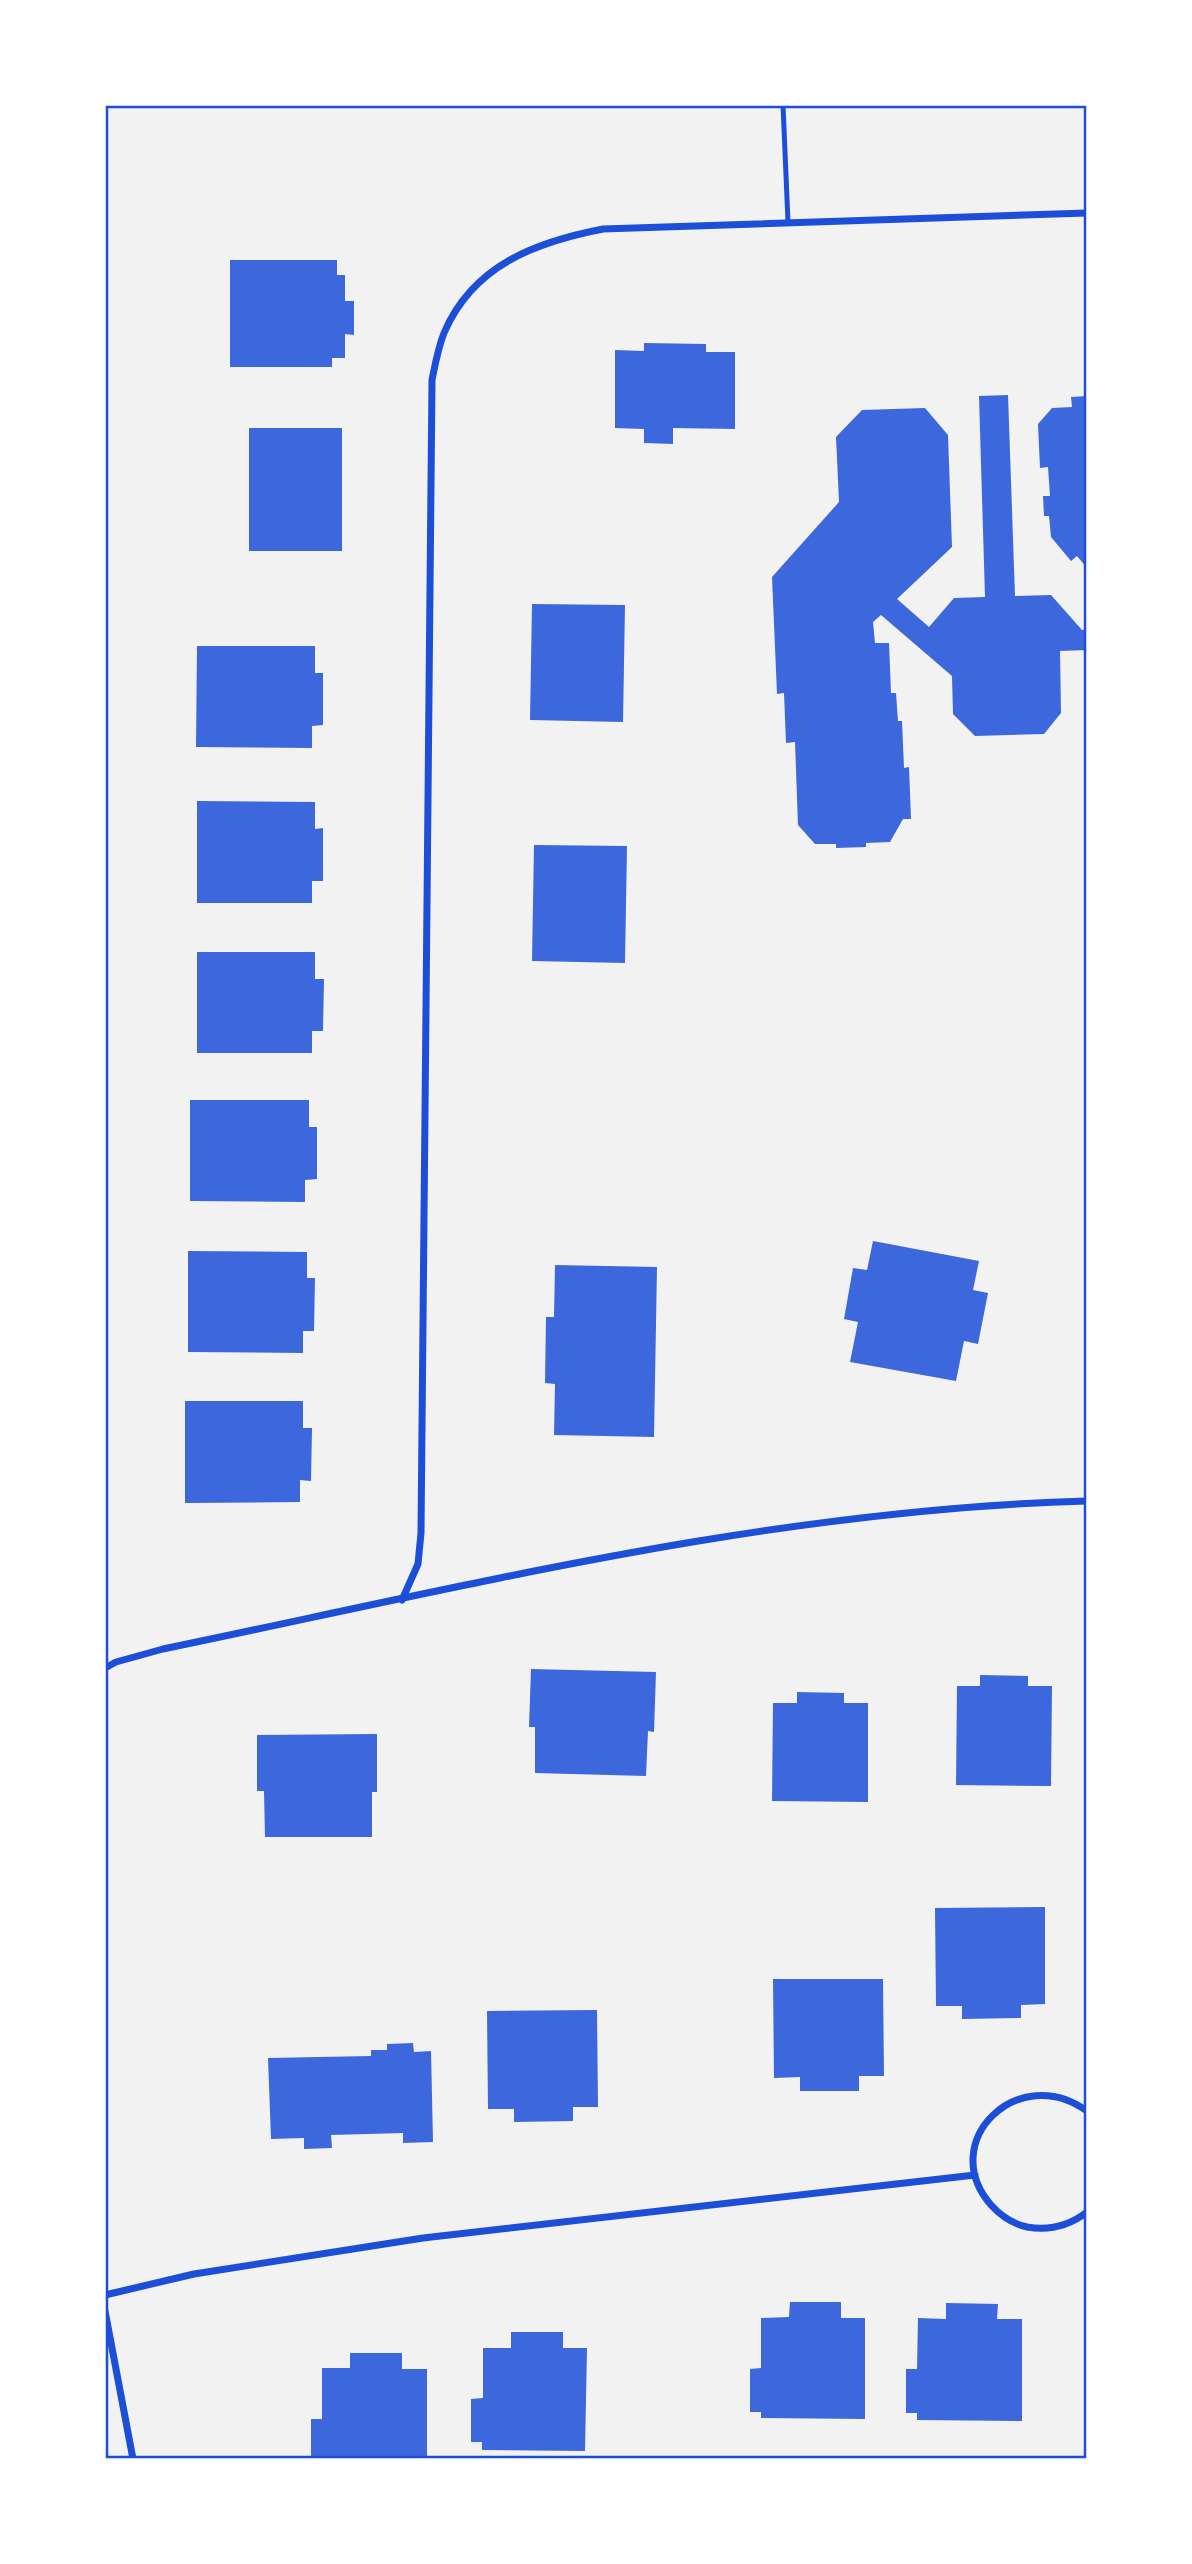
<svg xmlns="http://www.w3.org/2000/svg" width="1192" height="2564" font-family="Inter,sans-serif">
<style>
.building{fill:#3d67dc}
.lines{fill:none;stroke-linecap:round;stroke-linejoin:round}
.service{stroke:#1d4ed8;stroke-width:5}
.minor{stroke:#1d4ed8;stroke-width:7}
.neatline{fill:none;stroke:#1d4ed8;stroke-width:2.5}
</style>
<rect width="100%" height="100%" fill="#f2f2f2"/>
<!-- building -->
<path class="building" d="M230 260H337V275H345V301H354V335L345 334V358H332V367H230Z
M644 343 706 344V352H735V429L673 428V444L644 443V429L615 428V350L644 351Z
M1008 395 1015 596 1051 595 1082 630H1087V650L1060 651 1061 713 1044 734 975 736 953 714 952 676 881 615 873 622 875 643H889L891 693H896L898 721H902L904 768 909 767 911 819H903L890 842 866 843V847L836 848V844H815L798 825 795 742 786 743 784 693 777 694 772 577 839 502 836 437 862 410 925 408 948 435 952 547 897 599 929 627 954 598 985 597 979 396Z
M1087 396V568L1077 556 1071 561 1051 537 1049 516H1044L1043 496H1050L1048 467 1040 468 1038 424 1052 408 1072 407 1071 397Z
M249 428H342V551H249Z
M532 604 625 605 623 722 530 720Z
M197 646H315V673H323V725L312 726V748L196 747Z
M197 801 315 802V829L323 828V881H312V903H197Z
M534 845 627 846 625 963 532 961Z
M197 952H315V979H324L323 1031H312V1053H197Z
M190 1100H309V1127H317V1179L305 1180V1202L190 1201Z
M873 1241 979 1261 973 1290 988 1293 978 1344 964 1341 956 1381 850 1362 858 1322 844 1319 853 1268 867 1270Z
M188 1251 307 1252V1278H315L314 1331H303V1353L188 1352Z
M555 1265 657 1267 654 1437 554 1435 555 1384 545 1383 546 1317H554Z
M185 1401H303V1428H312L311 1481 300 1480V1502L185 1503Z
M531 1669 656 1672 654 1732 648 1731 646 1776 535 1773V1727H529Z
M980 1675 1028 1676V1686H1052L1051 1786 956 1785 957 1686H980Z
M797 1692 844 1693V1703H868V1802L772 1801 773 1703H797Z
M377 1734V1792H372V1837H265L264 1791H257V1735Z
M1045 1907V2004L1021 2005V2018L962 2019V2006H936L935 1908Z
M773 1979H883L884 2076H859V2091H800V2077L774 2078Z
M597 2010 598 2107H573V2121L514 2122V2109H488L487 2011Z
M413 2043 414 2052 431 2051 433 2142 403 2143V2133L331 2135 332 2148 304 2149V2138L271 2139 268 2058 371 2056V2050H387V2044Z
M790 2302H841V2318H865V2419L761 2418V2412H750V2369L761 2368V2318L789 2317Z
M946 2303 998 2304 997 2319H1022V2421L917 2420V2413H906V2369H917L918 2318 946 2319Z
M511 2332H563V2348H587L585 2451 482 2450V2442H471V2399L483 2398V2348H511Z
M350 2353H402V2369H427V2459H311V2419H322V2368H350Z"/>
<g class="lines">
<!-- service -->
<path class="service" d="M783 105 788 222"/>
<!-- minor -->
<path class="minor" d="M402 1600 418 1564 421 1533 432 380C435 365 438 348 444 333 473 265 536 242 603 229L1087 213
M105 1668 116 1662 163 1649C467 1586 775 1509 1087 1501
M1087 2111C1018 2061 936 2142 991 2205 1001 2216 1013 2224 1027 2227 1050 2231 1069 2226 1087 2212
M105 2295 194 2274 423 2238 975 2175
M105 2311 133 2459"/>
</g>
<!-- border -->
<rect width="1192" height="2564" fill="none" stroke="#ffffff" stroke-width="214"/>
<rect x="107" y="107" width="978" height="2350" class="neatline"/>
</svg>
